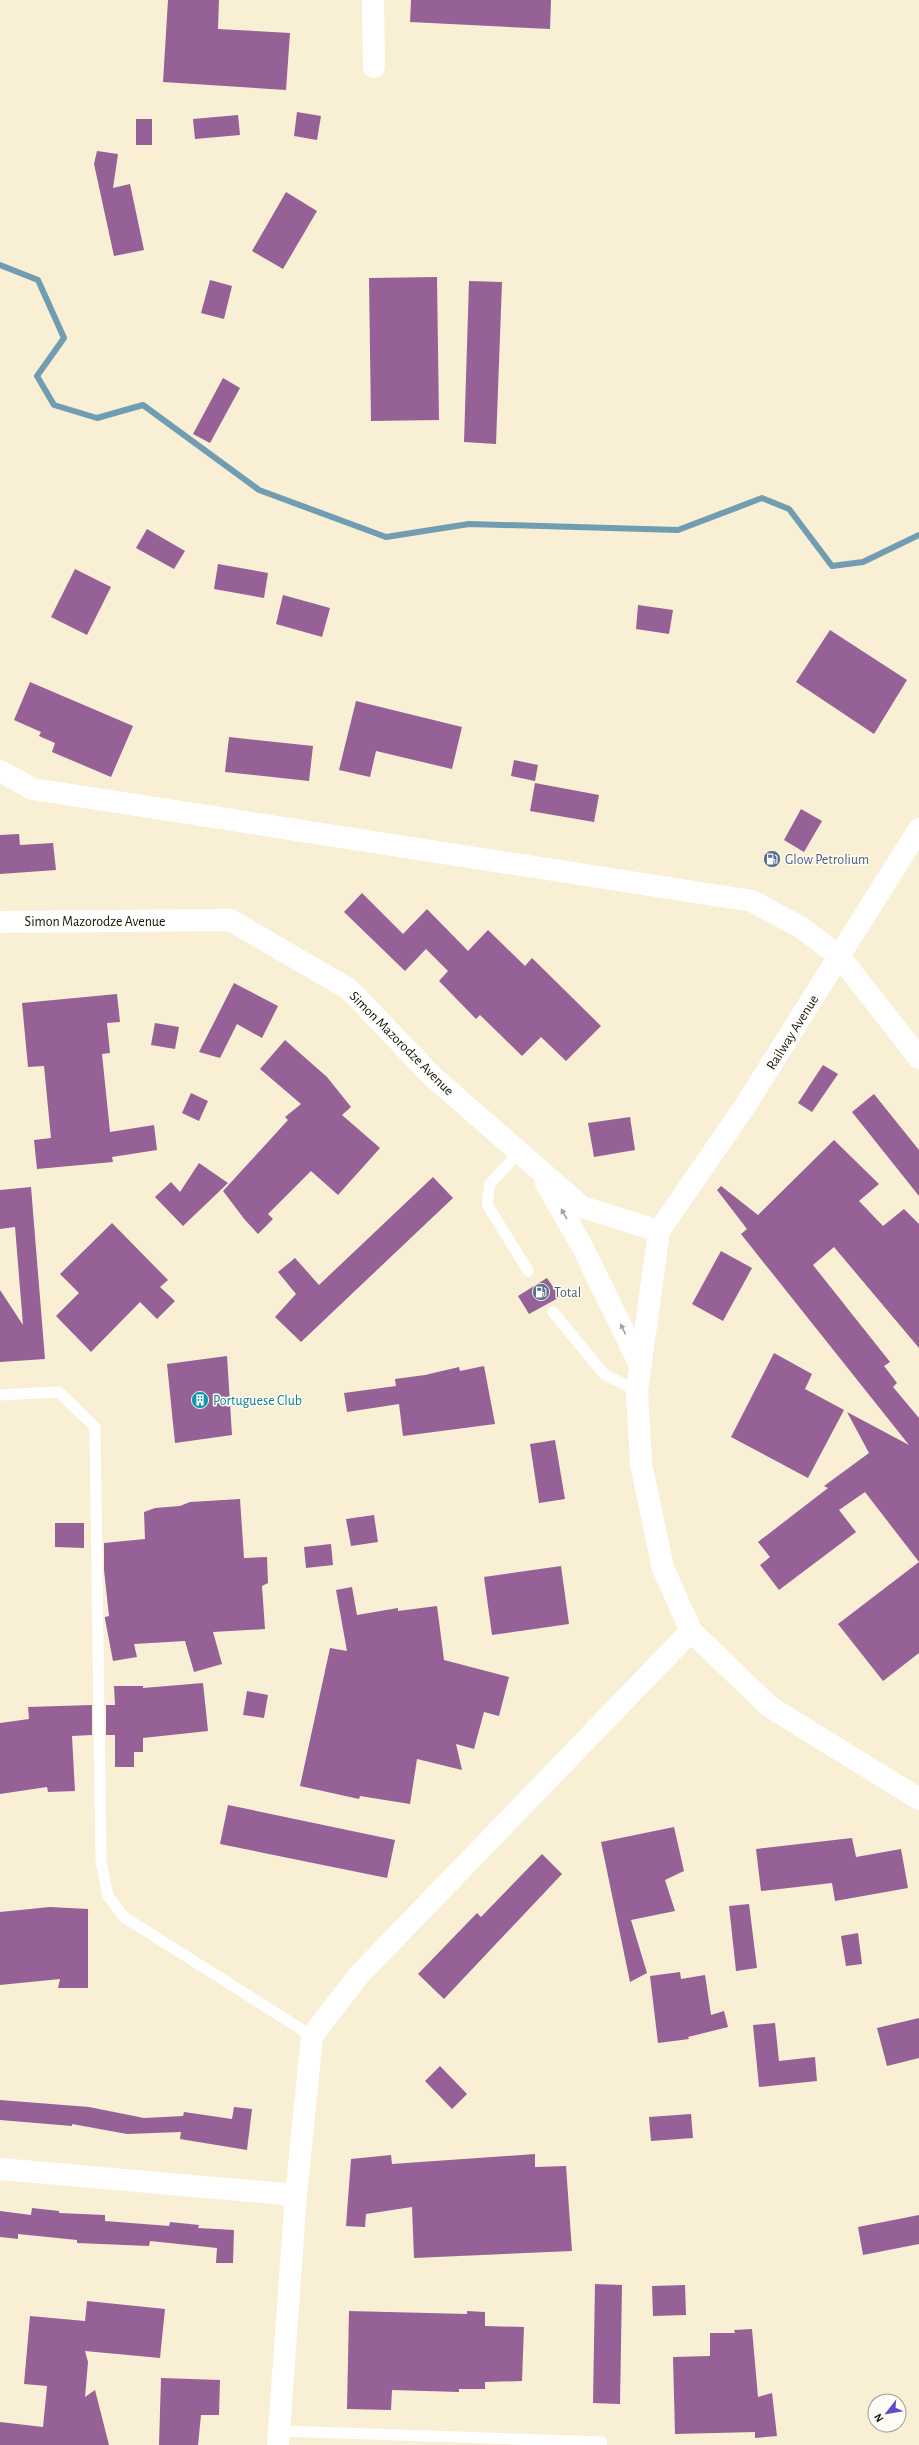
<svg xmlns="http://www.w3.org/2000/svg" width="919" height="2445" font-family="'Alegreya Sans',sans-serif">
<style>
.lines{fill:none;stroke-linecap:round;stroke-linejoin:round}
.stream{stroke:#709db1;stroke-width:6}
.building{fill:#956197}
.service{stroke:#fff;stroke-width:11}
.minor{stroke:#fff;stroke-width:22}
.tertiary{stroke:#fff;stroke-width:22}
.secondary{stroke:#fff;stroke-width:22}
.oneway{fill:#a2a09d}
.labels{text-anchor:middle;stroke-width:3;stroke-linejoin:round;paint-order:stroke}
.service-label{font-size:14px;fill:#4e5e75;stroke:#fefcf7;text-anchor:start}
.street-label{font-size:14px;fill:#16120a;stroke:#fefcf7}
.culture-label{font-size:14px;fill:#0d838f;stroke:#fefcf7;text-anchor:start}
</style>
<rect width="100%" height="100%" fill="#f8efd5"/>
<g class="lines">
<!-- stream -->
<path class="stream" d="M0 265 38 280 64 338 37 376 54 405 97 418 143 405 259 490 386 537 469 524 678 530 762 498 789 509 832 566 863 562 919 535"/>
</g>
<!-- building -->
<path class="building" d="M168 0H219L218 29 290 33 286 90 163 82Z
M411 0H551L550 29 410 22Z
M297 112 321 116 317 140 294 136Z
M238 115 240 135 195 139 193 119Z
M136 119H152V145H136Z
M97 151 118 154 113 188 130 184 144 250 114 256 94 164Z
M286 192 317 211 283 269 252 251Z
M437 277 439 420 371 421 369 278Z
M210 280 232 286 224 319 201 313Z
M469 281 502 282 496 444 464 442Z
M223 378 240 388 210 443 193 434Z
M147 529 185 551 174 569 136 548Z
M218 564 268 573 264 598 214 589Z
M75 569 111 587 87 635 51 617Z
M283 595 330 608 322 637 276 624Z
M638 605 673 610 669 634 636 629Z
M830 630 907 680 874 734 796 682Z
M30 682 133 726 111 777 52 752 55 743 39 736 41 732 14 720Z
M356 701 462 727 452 769 376 751 370 777 339 770Z
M229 737 313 746 309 781 225 772Z
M514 760 538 765 535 781 511 776Z
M535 783 599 795 594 822 530 811Z
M801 809 822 821 804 852 784 840Z
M19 834 20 845 53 843 56 870 0 874V835Z
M362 893 403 934 427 909 468 951 488 930 525 966 532 958 601 1026 566 1061 541 1037 522 1056 480 1015 476 1019 439 981 448 971 426 949 405 971 344 912Z
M234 983 278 1006 262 1038 237 1024 220 1058 199 1052Z
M117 994 120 1022 107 1023 110 1053 102 1054 110 1132 154 1125 157 1150 112 1157 113 1162 37 1169 34 1140 51 1138 44 1066 28 1067 22 1003Z
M155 1023 179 1027 175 1049 151 1045Z
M285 1040 327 1077 351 1107 342 1115 380 1148 338 1195 311 1171 268 1214 273 1219 258 1234 245 1220 223 1191 288 1120 285 1117 301 1104 260 1069Z
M823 1065 838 1074 812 1112 798 1103Z
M191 1093 208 1101 199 1121 182 1113Z
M874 1094 919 1150V1196L852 1112Z
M630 1117 635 1150 594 1157 588 1123Z
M834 1140 879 1184 859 1201 883 1226 904 1209 919 1224V1348L834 1247 813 1265 890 1362 884 1366 897 1383 893 1387 919 1418V1562L865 1492 839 1510 856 1532 779 1590 760 1565 770 1557 758 1542 828 1488 824 1486 869 1453 847 1412 909 1445 741 1234 747 1229 717 1190 721 1186 758 1215Z
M199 1163 228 1183 183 1226 155 1197 171 1182 180 1192Z
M433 1177 453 1198 301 1342 275 1317 296 1294 278 1272 295 1258 319 1285Z
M31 1187 45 1359 0 1362V1290L23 1325 15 1227 0 1229V1190Z
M112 1223 168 1280 160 1287 175 1301 157 1319 140 1302 91 1352 56 1316 79 1293 60 1274Z
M721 1251 752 1268 723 1321 692 1304Z
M547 1278 560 1297 529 1314 518 1296Z
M774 1353 812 1374 805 1389 844 1410 808 1478 731 1437Z
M227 1356 232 1435 175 1443 167 1364Z
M484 1366 495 1424 403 1436 399 1404 347 1412 344 1393 396 1386 395 1379 425 1375 459 1367 460 1371Z
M555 1440 565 1499 539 1503 530 1444Z
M240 1499 244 1558 267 1557 268 1583 262 1586 265 1629 213 1632 222 1664 194 1672 185 1641 134 1644 137 1657 113 1661 105 1619V1617L109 1616 104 1570V1543L145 1539 144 1512 155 1508 180 1506 190 1502Z
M374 1515 378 1542 351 1546 346 1519Z
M55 1523H84V1548L55 1547Z
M331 1544 333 1565 306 1568 304 1547Z
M919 1562V1653L883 1681 838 1624Z
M561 1566 569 1624 492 1635 484 1577Z
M352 1587 357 1615 398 1608V1611L437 1606 444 1660 509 1677 499 1716 484 1712 474 1749 456 1744 462 1770 417 1759 410 1804 360 1796 359 1799 300 1786 330 1648 347 1651 336 1590Z
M203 1683 208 1731 143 1738V1752H134V1767H115V1735H106V1705H115L114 1686H143V1688Z
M247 1691 268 1695 264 1718 243 1715Z
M92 1705V1735L72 1736 75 1791 48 1792 47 1787 0 1794V1723L29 1719 28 1707Z
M228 1805 395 1840 387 1878 220 1844Z
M674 1827 684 1871 665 1880 675 1911 631 1920 647 1973 630 1982 601 1842Z
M852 1838 856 1857 901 1849 908 1888 835 1901 832 1883 761 1891 756 1849Z
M542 1854 562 1874 444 1999 418 1974 477 1913 481 1917Z
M749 1904 757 1968 736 1971 729 1906Z
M50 1907 88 1909V1988H58L60 1979 0 1985V1912Z
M858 1933 862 1964 846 1966 841 1936Z
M680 1972 681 1979 705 1975 711 2015 724 2011 728 2027 688 2037 689 2039 658 2043 650 1976Z
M919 2018V2058L887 2066 877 2028Z
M775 2023 779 2061 815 2057 817 2081 759 2087 753 2025Z
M440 2066 467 2094 452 2109 425 2081Z
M0 2100 89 2107 144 2118 183 2116 184 2112 232 2119 234 2107 252 2109 247 2150 180 2139 181 2132 127 2134 72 2124V2126L0 2120Z
M691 2114 693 2138 651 2141 649 2117Z
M535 2154V2167L566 2166 572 2251 414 2258 412 2207 366 2214 365 2227 346 2226 351 2159 391 2155 392 2164Z
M32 2208 59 2211V2213L105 2215V2221L169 2226 170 2222 199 2225 198 2228 234 2230 233 2263H216L217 2248 150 2241 149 2246 77 2243V2240L18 2234V2239L0 2237V2211L31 2215Z
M919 2215V2244L863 2255 858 2227Z
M595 2284 622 2285 620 2404 593 2403Z
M685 2285 686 2315 653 2316 652 2286Z
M87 2301 165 2309 160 2358 85 2351 88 2362 85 2397 95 2390 109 2445H0V2422L43 2427 47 2386 24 2384 30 2316 85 2321Z
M349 2311 467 2314V2311L485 2312V2326L524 2327 522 2381 485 2382V2389H459V2392L392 2390 391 2410 347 2409Z
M752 2329 758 2397 772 2393 777 2436 755 2438V2432L675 2434 673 2357 710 2356V2333H735L734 2330Z
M161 2378 220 2380 219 2415H201L198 2445H159Z"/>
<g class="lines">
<!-- service -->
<path class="service" d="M519 1152 490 1184 487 1204 528 1271
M553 1312 604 1374 637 1391
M0 1395 59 1392 95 1427 101 1861 108 1896 124 1917 312 2036
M279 2431 602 2442"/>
<!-- minor -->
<path class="minor" d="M373 0 374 67
M0 771 33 789 752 901 802 928 839 956 919 1058
M0 2169 296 2195
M278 2445 296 2195 312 2036 359 1975 691 1631"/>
<!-- tertiary -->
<path class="tertiary" d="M659 1231 637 1391 641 1464 663 1568 691 1631 770 1707 919 1799"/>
<!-- secondary -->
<path class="secondary" d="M0 922 230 920 349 989 432 1076 582 1207 659 1231 745 1106 919 829
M546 1183 582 1246 640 1365"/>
</g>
<!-- one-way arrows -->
<defs><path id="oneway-solid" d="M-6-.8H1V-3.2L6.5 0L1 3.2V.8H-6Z"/></defs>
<g class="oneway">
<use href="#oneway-solid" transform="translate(564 1214) rotate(-120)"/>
<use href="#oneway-solid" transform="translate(623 1329) rotate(-116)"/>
</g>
<!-- icons -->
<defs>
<symbol id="fuel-disc" viewBox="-11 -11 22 22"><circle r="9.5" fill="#5c6f8a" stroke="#fefcf7"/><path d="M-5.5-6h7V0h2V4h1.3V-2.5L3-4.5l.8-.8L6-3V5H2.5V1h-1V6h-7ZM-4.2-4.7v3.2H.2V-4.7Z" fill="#fff"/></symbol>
<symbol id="building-disc" viewBox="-11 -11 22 22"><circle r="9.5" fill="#0f9aa8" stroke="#fefcf7"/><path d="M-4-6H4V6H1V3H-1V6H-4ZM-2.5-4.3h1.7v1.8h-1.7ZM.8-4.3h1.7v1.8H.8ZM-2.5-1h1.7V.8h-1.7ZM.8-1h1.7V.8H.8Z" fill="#fff"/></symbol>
</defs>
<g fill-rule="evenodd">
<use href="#fuel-disc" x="762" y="849" width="20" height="20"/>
<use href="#fuel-disc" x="531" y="1282" width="20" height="20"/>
<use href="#building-disc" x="190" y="1390" width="20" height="20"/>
</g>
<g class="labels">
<!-- service labels -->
<g class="service-label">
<text x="785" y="864">Glow Petrolium</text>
<text x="554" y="1297">Total</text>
</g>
<!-- street labels -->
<g class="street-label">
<text x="95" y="926">Simon Mazorodze Avenue</text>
<text transform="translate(792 1032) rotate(-58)" y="5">Railway Avenue</text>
<text transform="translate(402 1043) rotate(45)" y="5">Simon Mazorodze Avenue</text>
</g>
<!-- culture labels -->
<g class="culture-label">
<text x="213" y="1405">Portuguese Club</text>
</g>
</g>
<!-- north arrow -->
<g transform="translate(887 2413) rotate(239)"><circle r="19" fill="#fefcf7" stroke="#a19e98"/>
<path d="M0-3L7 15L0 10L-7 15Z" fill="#5e4dc6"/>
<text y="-6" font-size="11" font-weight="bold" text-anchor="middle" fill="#16120a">N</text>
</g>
</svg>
